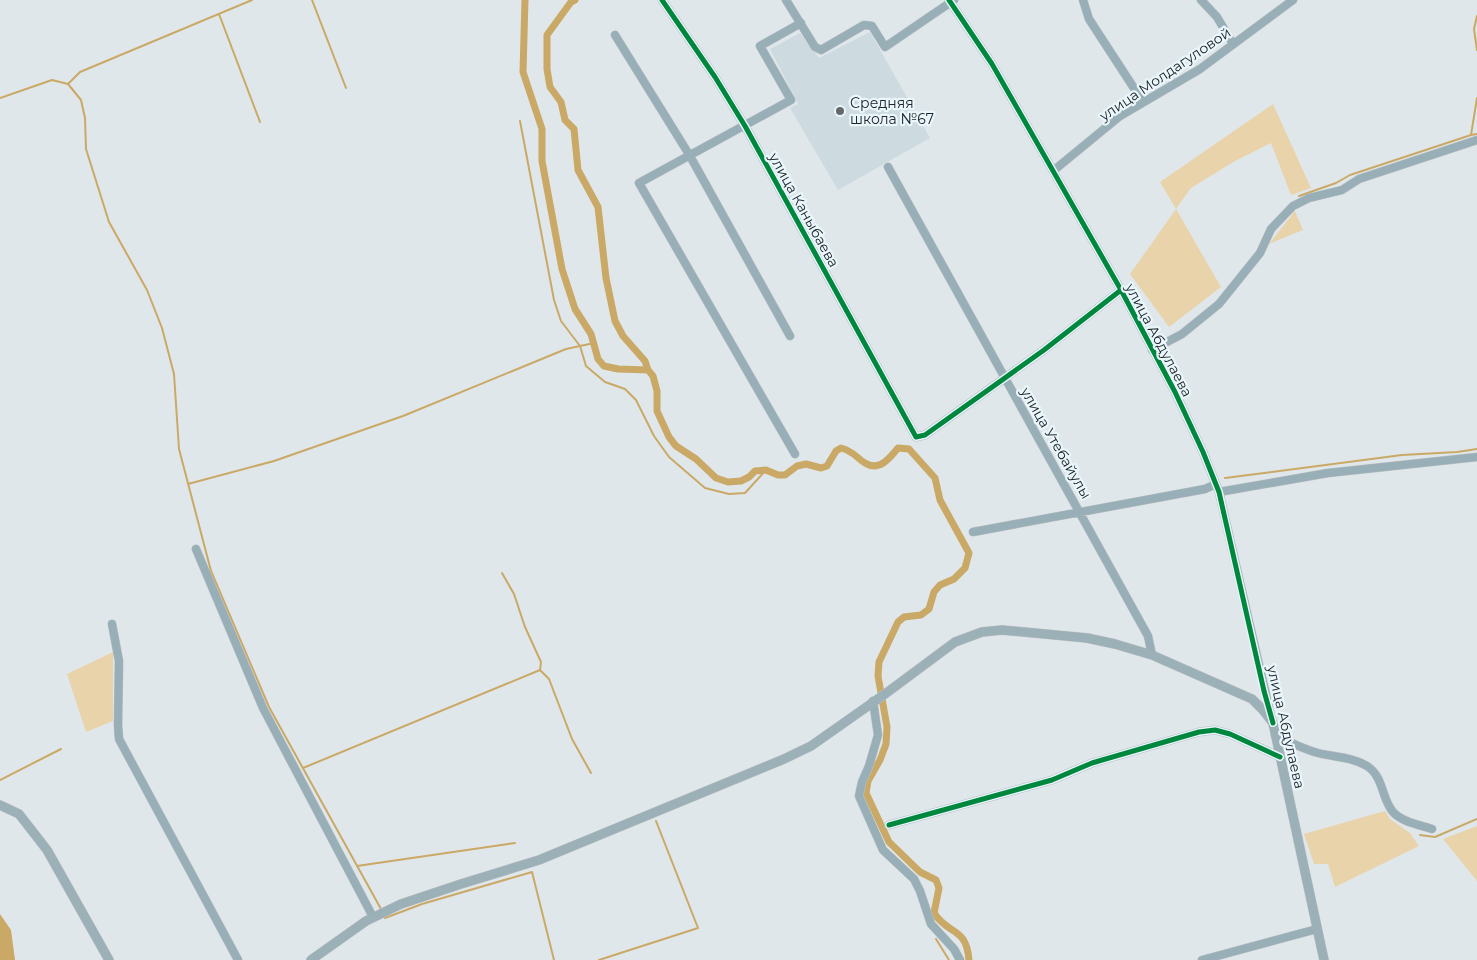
<svg xmlns="http://www.w3.org/2000/svg" width="1477" height="960" font-family="Montserrat,sans-serif">
<style>
.built{fill:#cddbe1}
.green{fill:#e9d3ab}
.water{fill:#caa966}
.lines{fill:none;stroke-linecap:round;stroke-linejoin:round}
.stream{stroke:#caa966;stroke-width:2}
.canal{stroke:#caa966;stroke-width:7}
.minor-casing{stroke:#bec3c6;stroke-width:9}
.major-casing{stroke:#bec3c6;stroke-width:10}
.minor{stroke:#99afb7;stroke-width:8}
.major{stroke:#9cb0b7;stroke-width:9}
.cycleway-casing{stroke:#e9f6fc;stroke-width:8}
.cycleway{stroke:#00873e;stroke-width:5}
.poi-dot{fill:#63696b;stroke:#e9f6fc;stroke-width:2}
.labels{text-anchor:middle;stroke-width:4.5;stroke-linejoin:round;paint-order:stroke}
.street-label{font-size:14px;fill:#202527;stroke:#e9f6fc}
.poi-label{font-size:14px;fill:#202527;stroke:#e9f6fc;text-anchor:start}
</style>
<rect width="100%" height="100%" fill="#e0e7ea"/>
<!-- built -->
<path class="built" d="M870 32 930 138 838 190 790 108 798 104 770 49 800 33 819 58Z"/>
<!-- green -->
<path class="green" d="M1273 104 1311 188 1291 195 1271 143 1235 161 1191 188 1176 209 1221 287 1169 327 1130 274 1176 209 1160 182Z
M1295 211 1303 230 1269 244Z
M113 652V721L86 732 67 674Z
M1385 811 1390 819 1410 833 1419 846 1335 887 1328 864H1314L1304 834Z
M1477 826V881L1443 839Z"/>
<!-- water -->
<path class="water" d="M0 914 11 930 15 960H0Z"/>
<g class="lines">
<!-- stream -->
<path class="stream" d="M312 0 346 88
M219 14 260 122
M1477 16 1474 29 1477 50
M68 84 80 72 252 0
M0 98 52 80 68 84 81 100 85 118 86 149 109 222 147 290 162 328 174 374 179 449 211 571 269 707 381 909
M520 121 554 300 561 321 580 346 586 366 605 382 625 389 636 400 654 436 669 457 705 488 729 494 745 493 766 470
M1471 135 1477 134
M1299 196 1336 183 1350 175 1471 135 1477 98
M1225 478 1402 455 1457 452 1477 449
M188 484 274 461 403 416 566 349 594 343
M540 670 549 679 572 739 591 773
M303 768 540 670 541 662 525 627 514 594 502 573
M0 780 61 749
M1420 835 1435 837 1477 819
M357 866 515 843
M384 916 385 918 422 904 532 872 554 960
M936 939 949 960
M599 960 698 928 656 821"/>
<!-- canal -->
<path class="canal" d="M525 0 523 72 542 129V161L562 269 575 309 591 334 598 359 604 366 618 369 648 370
M575 0 571 2 547 35V69L550 87 561 102 565 120 574 129 578 170 598 207 606 278 615 321 623 336 645 361 648 370 653 376 657 391V411L669 437 676 446 696 459 716 478 728 482 741 481 749 477 755 471 766 470 778 475H785L797 466 806 464 821 468 827 466 836 451 841 448C855 452 855 457 865 463 879 472 890 458 898 448L909 449 935 478 940 500 969 553 965 568 954 579 940 585 934 592 929 609 921 615 904 617 898 622 879 662 878 676 887 727 886 744 880 760 868 781 866 793 889 842 920 872 936 880 939 888 934 913C949 936 966 926 969 960"/>
<defs>
<path id="minor" d="M662 0 715 77 745 126 916 437 925 435 1044 350 1121 290
M786 0 815 47 821 50 864 25 872 26 885 47 954 0
M949 0 992 64 1121 290 1175 392 1203 452 1219 492 1272 721
M1083 0 1089 19 1143 102
M1201 0 1217 17 1233 44
M615 35 690 156 790 336
M888 167 1148 636 1152 655
M1053 171 1120 116 1200 69 1293 0
M1152 350 1182 334 1219 304 1260 253 1271 229 1293 206 1309 198 1342 190 1359 179 1477 140
M795 454 639 183 791 100 760 46 801 23
M1219 492 1328 473 1477 457
M973 532 1205 489 1216 484
M196 549 263 708 373 917
M112 624 119 661 118 725 119 739 238 960
M873 701 878 735 869 766 862 782 859 796 883 850 914 879 920 891 931 924 954 949 960 960
M1275 735C1289 742 1303 749 1318 753 1334 757 1352 757 1367 766 1384 777 1381 798 1393 812 1402 822 1420 825 1432 829
M889 825 1052 780 1092 763 1199 732 1215 730 1230 734 1280 757
M1202 960 1317 929"/>
<path id="major" d="M0 805 19 814 47 850 109 960
M311 960 366 921 401 904 461 884 539 860 784 759 811 746 885 694 955 642 982 632 1002 630 1087 638 1115 644 1152 655 1252 699 1263 710 1273 723 1324 960"/>
</defs>
<!-- minor casing -->
<use href="#minor" class="minor-casing"/>
<!-- major casing -->
<use href="#major" class="major-casing"/>
<!-- minor -->
<use href="#minor" class="minor"/>
<!-- major -->
<use href="#major" class="major"/>
<defs>
<path id="cycleway" d="M662 0 715 77 745 126 916 437 925 435 1044 350 1121 290
M949 0 992 64 1121 290 1175 392 1203 452 1219 492 1264 691 1273 723
M889 825 1052 780 1092 763 1199 732 1215 730 1230 734 1280 757"/>
</defs>
<!-- cycleway casing -->
<use href="#cycleway" class="cycleway-casing"/>
<!-- cycleway -->
<use href="#cycleway" class="cycleway"/>
</g>
<!-- markers -->
<circle class="poi-dot" cx="840" cy="111" r="5"/>
<g class="labels">
<!-- street labels -->
<g class="street-label">
<text transform="translate(1165 74) rotate(-34)" y="5">улица Молдагуловой</text>
<text transform="translate(804 210) rotate(61)" y="5">улица Каныбаева</text>
<text transform="translate(1159 340) rotate(62)" y="5">улица Абдулаева</text>
<text transform="translate(1056 443) rotate(60)" y="5">улица Утебайулы</text>
<text transform="translate(1286 727) rotate(77)" y="5">улица Абдулаева</text>
</g>
<!-- poi labels -->
<g class="poi-label">
<text x="850" y="108">Средняя<tspan x="850" dy="16">школа №67</tspan></text>
</g>
</g>
</svg>
